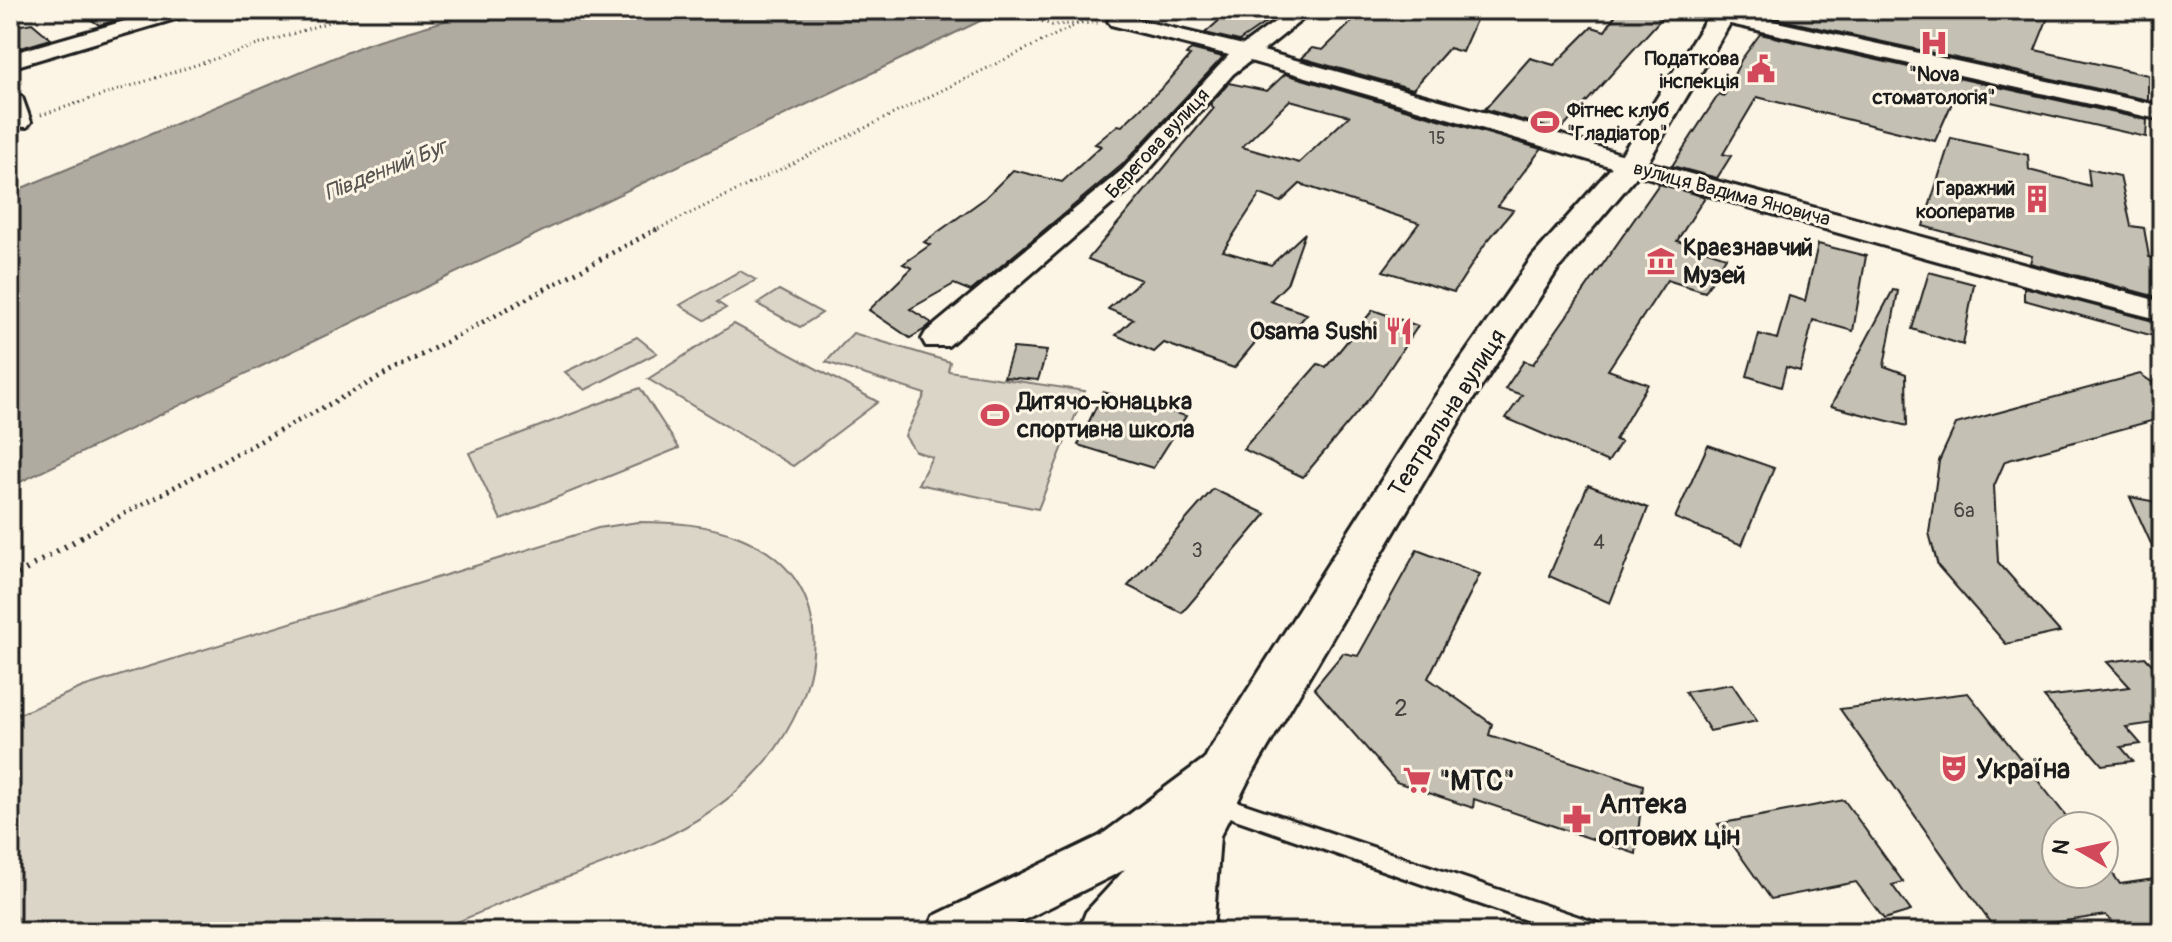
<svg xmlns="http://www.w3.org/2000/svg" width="2172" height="942" font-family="Pangolin,sans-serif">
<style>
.green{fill:#dbd5c8;stroke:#7c7872;stroke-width:2}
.water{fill:#b0aba1;stroke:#75726c;stroke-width:2}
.building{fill:#c4c0b3;stroke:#1c1c1c;stroke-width:2;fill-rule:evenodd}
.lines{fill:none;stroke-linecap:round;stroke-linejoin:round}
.service-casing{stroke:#1c1c1c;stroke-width:6}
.minor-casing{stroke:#1c1c1c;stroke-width:6}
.tertiary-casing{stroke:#1c1c1c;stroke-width:6}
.path-far2{stroke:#1c1c1c;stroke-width:3;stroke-dasharray:1 4;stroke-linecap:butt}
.path-far1{stroke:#1c1c1c;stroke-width:5;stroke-dasharray:2 5;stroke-linecap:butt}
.path{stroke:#1c1c1c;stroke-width:6;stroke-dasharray:2 7;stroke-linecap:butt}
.service{fill:#fcf5e5;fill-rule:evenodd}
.minor{fill:#fcf5e5;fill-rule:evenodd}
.tertiary{fill:#fcf5e5;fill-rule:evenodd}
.labels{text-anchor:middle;stroke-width:6;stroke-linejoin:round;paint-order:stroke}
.far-number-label{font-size:18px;fill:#464542}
.far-poi-label{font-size:20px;font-weight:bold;fill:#1c1c1c;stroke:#fcf5e5;text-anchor:end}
.far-street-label{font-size:20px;fill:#1c1c1c;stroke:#fcf5e5}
.number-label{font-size:20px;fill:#464542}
.far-water-label{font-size:22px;font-style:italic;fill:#575551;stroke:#fcf5e5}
.poi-label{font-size:24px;font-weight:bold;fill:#1c1c1c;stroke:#fcf5e5;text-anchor:start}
.street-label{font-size:24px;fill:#1c1c1c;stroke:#fcf5e5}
.near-number-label{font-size:24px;fill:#464542}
.near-poi-label{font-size:28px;font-weight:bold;fill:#1c1c1c;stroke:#fcf5e5;text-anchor:start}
</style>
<rect width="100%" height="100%" fill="#fcf5e5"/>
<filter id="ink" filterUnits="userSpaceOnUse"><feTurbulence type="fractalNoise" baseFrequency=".0125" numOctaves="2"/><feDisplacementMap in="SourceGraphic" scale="16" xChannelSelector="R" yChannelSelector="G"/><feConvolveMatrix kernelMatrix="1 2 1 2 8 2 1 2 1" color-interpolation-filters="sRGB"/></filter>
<g filter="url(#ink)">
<!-- green -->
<path class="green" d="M740 271 756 280 717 302 726 308 705 320 680 305Z
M779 290 822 313 800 327 757 304Z
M734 324 878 402 793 466 648 379Z
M853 333 950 362 948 371 1085 391 1038 509 918 484 932 457 915 451 905 436 925 394 826 362Z
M637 337 657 353 585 390 565 372Z
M640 388 679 448 501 520 469 453Z
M638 522C673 522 706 524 739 537 854 584 819 712 748 781 687 840 600 864 523 894 492 906 459 924 427 931 400 938 337 932 306 932 207 932 109 932 10 932V718L83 687 598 528Z"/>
<!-- water -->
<path class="water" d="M482 10H1003L10 487V193L369 43Z"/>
<!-- building -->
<path class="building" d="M77 10H138L139 14 99 25Z
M1231 10H1284L1239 41 1205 33Z
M1364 10H1462L1457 15 1477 18 1462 52 1449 48 1413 89 1301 58 1312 48 1323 50Z
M1619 10H1669L1564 127 1559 126 1556 130 1485 109 1530 58 1554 65 1592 27 1605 31Z
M1772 10H2051L2035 50 2148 75V100L1769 17Z
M32 23 51 39 21 48 10 38V27Z
M1760 34 2147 120 2146 137 1956 94 1935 141 1757 97 1723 154 1731 156 1717 178 1672 166 1719 94 1724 96 1741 60Z
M1191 49 1223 57 1122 165 971 291 954 284 910 309 932 323 925 329 910 338 869 310 912 268 903 264 930 245 924 242 984 199 1013 170 1062 182 1101 146 1095 144 1118 125 1122 126 1166 84 1190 56 1186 55Z
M1285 74 1541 149 1498 206 1513 210 1485 244 1454 292 1383 271 1419 223 1300 184 1281 202 1260 194 1223 251 1271 265 1305 233 1287 284 1270 301 1307 314 1289 335 1268 327 1234 368 1164 343 1154 352 1116 335 1133 319 1108 309 1141 280 1088 259 1214 108 1210 104 1229 83 1267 91ZM1290 100 1349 116 1299 163 1242 147Z
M1951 138 2028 155 2029 170 2090 186 2088 169 2120 176 2131 226 2144 228 2149 257 2156 259 2157 297 2030 263 2032 256 1923 226Z
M1659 184 1705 197 1677 241 1726 257 1705 292 1667 280 1608 370 1648 384 1615 440 1621 442 1608 462 1506 418 1522 395 1505 389 1524 361 1533 364Z
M1818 244 1866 256 1853 331 1813 320 1800 371 1786 367 1781 387 1747 376 1759 334 1777 339 1789 296 1805 301Z
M1929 272 1974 284 1963 345 1912 329Z
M2024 287 2157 322V337L2024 300Z
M1893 290 1898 291 1884 366 1906 374 1907 426 1831 406Z
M1373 310 1418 326 1372 395 1303 477 1243 449 1318 364 1326 367Z
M1013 348 1047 351 1038 380 1004 377Z
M2140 374 2162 389V418L2005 461 1994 486 1998 562 2060 632 2006 644 1938 566 1929 533 1939 461 1956 424Z
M1103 392 1186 416 1153 468 1078 445Z
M1708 445 1774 468 1742 545 1675 518Z
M1588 485 1648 508 1610 603 1549 576Z
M1213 489 1266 514 1182 613 1128 586Z
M2130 497 2162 503V568Z
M1417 550 1480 574 1428 678 1492 724 1489 735 1643 785 1636 854 1474 799 1473 808 1396 782 1314 688 1343 653 1358 656Z
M2145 657 2162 675V722L2126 727 2141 744 2121 747 2133 761 2102 765 2044 697 2130 687 2107 662Z
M1732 684 1757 721 1710 731 1685 692Z
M1968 693 2074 826H2056V874H2113L2120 884 2162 878V932H2119L2106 915 1996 931 1840 709Z
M1844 800 1903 882 1892 885 1911 911 1884 919 1856 882 1771 899 1718 824Z"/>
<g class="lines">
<defs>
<path id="service" d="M1215 794 1591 921 1599 924 1602 932H1560L1215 812 1208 809 1205 803 1208 797Z"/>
<path id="minor" d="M163 10H195L192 14 10 68V54Z
M1291 10H1314L1263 51 1537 127 1639 160 2162 302V320C1855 244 1554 147 1250 61L1233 74 1140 180 948 346H926L922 339 926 332 1122 170 1229 55 1111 25 1108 21 1111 17 1118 15 1243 45Z
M1684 10H1722L2162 106V120L1694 16Z
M10 90 22 97 31 122 27 127 10 126Z
M1219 753 1234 759 1240 772 1234 785 1132 866 1000 932H927L934 916 1100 836 1204 759Z"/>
<path id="tertiary" d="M1712 10H1738L1646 165 1558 269 1466 410 1248 781 1220 836 1213 932H1155L1156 918 1145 932H1078L1086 912 1174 816 1210 749 1434 398 1533 256 1618 160Z"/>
</defs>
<!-- service casing -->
<use href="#service" class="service-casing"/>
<!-- minor casing -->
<use href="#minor" class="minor-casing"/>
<!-- tertiary casing -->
<use href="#tertiary" class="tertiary-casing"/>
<!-- path-far2 -->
<path class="path-far2" d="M1009 10 1052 25 1098 23
M41 115 366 10
M654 231 1098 14"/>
<!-- path-far1 -->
<path class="path-far1" d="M81 537 657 229"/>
<!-- path -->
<path class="path" d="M10 579 85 535"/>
<!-- service -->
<use href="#service" class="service"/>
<!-- minor -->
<use href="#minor" class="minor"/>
<!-- tertiary -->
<use href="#tertiary" class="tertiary"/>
</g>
</g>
<!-- icons -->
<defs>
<symbol id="hospital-bare" viewBox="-9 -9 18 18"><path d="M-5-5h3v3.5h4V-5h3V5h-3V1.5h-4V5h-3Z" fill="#d1495b" stroke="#fcf5e5" stroke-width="2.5" paint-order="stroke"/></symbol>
<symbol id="civic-bare" viewBox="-9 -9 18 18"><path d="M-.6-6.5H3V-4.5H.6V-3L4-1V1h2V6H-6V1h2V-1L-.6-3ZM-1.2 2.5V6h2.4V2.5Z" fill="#d1495b" stroke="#fcf5e5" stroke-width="2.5" paint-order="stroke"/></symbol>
<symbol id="stadium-bare" viewBox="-9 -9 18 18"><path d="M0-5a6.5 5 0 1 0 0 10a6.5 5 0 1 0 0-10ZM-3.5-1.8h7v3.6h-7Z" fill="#d1495b" stroke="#fcf5e5" stroke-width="2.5" paint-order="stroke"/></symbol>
<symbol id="building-bare" viewBox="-9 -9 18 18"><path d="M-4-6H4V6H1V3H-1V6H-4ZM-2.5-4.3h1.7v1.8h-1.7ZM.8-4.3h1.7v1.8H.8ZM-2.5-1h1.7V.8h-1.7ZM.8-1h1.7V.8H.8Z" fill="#d1495b" stroke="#fcf5e5" stroke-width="2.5" paint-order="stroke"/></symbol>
<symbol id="museum-bare" viewBox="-9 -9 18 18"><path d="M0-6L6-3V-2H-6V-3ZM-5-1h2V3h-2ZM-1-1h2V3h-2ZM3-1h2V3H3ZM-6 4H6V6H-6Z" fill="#d1495b" stroke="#fcf5e5" stroke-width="2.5" paint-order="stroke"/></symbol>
<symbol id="restaurant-bare" viewBox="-9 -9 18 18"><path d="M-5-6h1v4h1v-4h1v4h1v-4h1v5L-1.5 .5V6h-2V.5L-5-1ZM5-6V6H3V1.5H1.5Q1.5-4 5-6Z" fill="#d1495b" stroke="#fcf5e5" stroke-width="2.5" paint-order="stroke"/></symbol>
<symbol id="theatre-bare" viewBox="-9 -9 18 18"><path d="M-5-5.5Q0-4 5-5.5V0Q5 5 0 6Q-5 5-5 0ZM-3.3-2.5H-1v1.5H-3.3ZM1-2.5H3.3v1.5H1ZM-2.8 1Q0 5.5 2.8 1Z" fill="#d1495b" stroke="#fcf5e5" stroke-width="2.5" paint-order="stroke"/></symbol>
<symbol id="supermarket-bare" viewBox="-9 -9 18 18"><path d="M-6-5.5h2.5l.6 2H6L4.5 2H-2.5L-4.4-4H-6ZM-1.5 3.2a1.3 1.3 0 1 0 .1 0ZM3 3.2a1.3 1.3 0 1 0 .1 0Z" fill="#d1495b" stroke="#fcf5e5" stroke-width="2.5" paint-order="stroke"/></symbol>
<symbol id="pharmacy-bare" viewBox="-9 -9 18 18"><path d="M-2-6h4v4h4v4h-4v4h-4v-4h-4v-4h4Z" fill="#d1495b" stroke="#fcf5e5" stroke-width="2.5" paint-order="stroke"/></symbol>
</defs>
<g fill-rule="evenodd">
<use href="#hospital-bare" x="1914" y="23" width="40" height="40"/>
<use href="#civic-bare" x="1741" y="49" width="40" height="40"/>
<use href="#stadium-bare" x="1525" y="102" width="40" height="40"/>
<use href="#building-bare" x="2017" y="179" width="40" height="40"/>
<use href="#museum-bare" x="1641" y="241" width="40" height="40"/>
<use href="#restaurant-bare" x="1379" y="311" width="40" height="40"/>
<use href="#stadium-bare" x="975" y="395" width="40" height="40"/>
<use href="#theatre-bare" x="1934" y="748" width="40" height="40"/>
<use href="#supermarket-bare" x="1397" y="760" width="40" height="40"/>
<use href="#pharmacy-bare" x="1557" y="799" width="40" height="40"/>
</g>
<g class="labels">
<!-- far-number labels -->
<g class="far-number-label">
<text x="1437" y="144">15</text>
</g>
<!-- far-poi labels -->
<g class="far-poi-label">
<text x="1739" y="65">Податкова<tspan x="1739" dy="23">інспекція</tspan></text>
<text x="1934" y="81" text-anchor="middle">"Nova<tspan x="1934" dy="23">стоматологія"</tspan></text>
<text x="1567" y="117" text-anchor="start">Фітнес клуб<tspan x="1567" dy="23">"Гладіатор"</tspan></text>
<text x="2015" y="195">Гаражний<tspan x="2015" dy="23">кооператив</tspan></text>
</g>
<!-- far-street labels -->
<g class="far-street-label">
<text transform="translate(1157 143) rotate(-47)" y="7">Берегова вулиця</text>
<text transform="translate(1732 193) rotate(15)" y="7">вулиця Вадима Яновича</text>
</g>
<!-- number labels -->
<g class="number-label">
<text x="1964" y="517">6а</text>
<text x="1599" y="549">4</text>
<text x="1197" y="557">3</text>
</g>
<!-- far-water labels -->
<g class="far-water-label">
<text transform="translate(385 169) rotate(-22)" y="8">Південний Буг</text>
</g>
<!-- poi labels -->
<g class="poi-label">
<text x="1683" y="255">Краєзнавчий<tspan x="1683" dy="28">Музей</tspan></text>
<text x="1377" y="339" text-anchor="end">Osama Sushi</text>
<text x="1017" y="409">Дитячо-юнацька<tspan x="1017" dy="28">спортивна школа</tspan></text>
</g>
<!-- street labels -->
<g class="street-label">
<text transform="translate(1447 413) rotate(-57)" y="8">Театральна вулиця</text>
</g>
<!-- near-number labels -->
<g class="near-number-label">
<text x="1401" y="716">2</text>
</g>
<!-- near-poi labels -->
<g class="near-poi-label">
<text x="1976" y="778">Україна</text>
<text x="1439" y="790">"МТС"</text>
<text x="1599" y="813">Аптека<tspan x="1599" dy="32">оптових цін</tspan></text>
</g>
</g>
<!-- margin -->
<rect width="2172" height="942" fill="none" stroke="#fcf5e5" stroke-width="40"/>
<rect x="20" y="20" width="2132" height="902" fill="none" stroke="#1c1c1c" stroke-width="3" filter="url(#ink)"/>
<!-- north arrow -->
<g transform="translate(2080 850) rotate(279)"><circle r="38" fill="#fcf5e5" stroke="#a29e95" stroke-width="2"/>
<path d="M0-6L14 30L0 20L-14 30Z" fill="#d1495b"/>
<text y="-12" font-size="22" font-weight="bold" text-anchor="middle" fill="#1c1c1c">N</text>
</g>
</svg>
